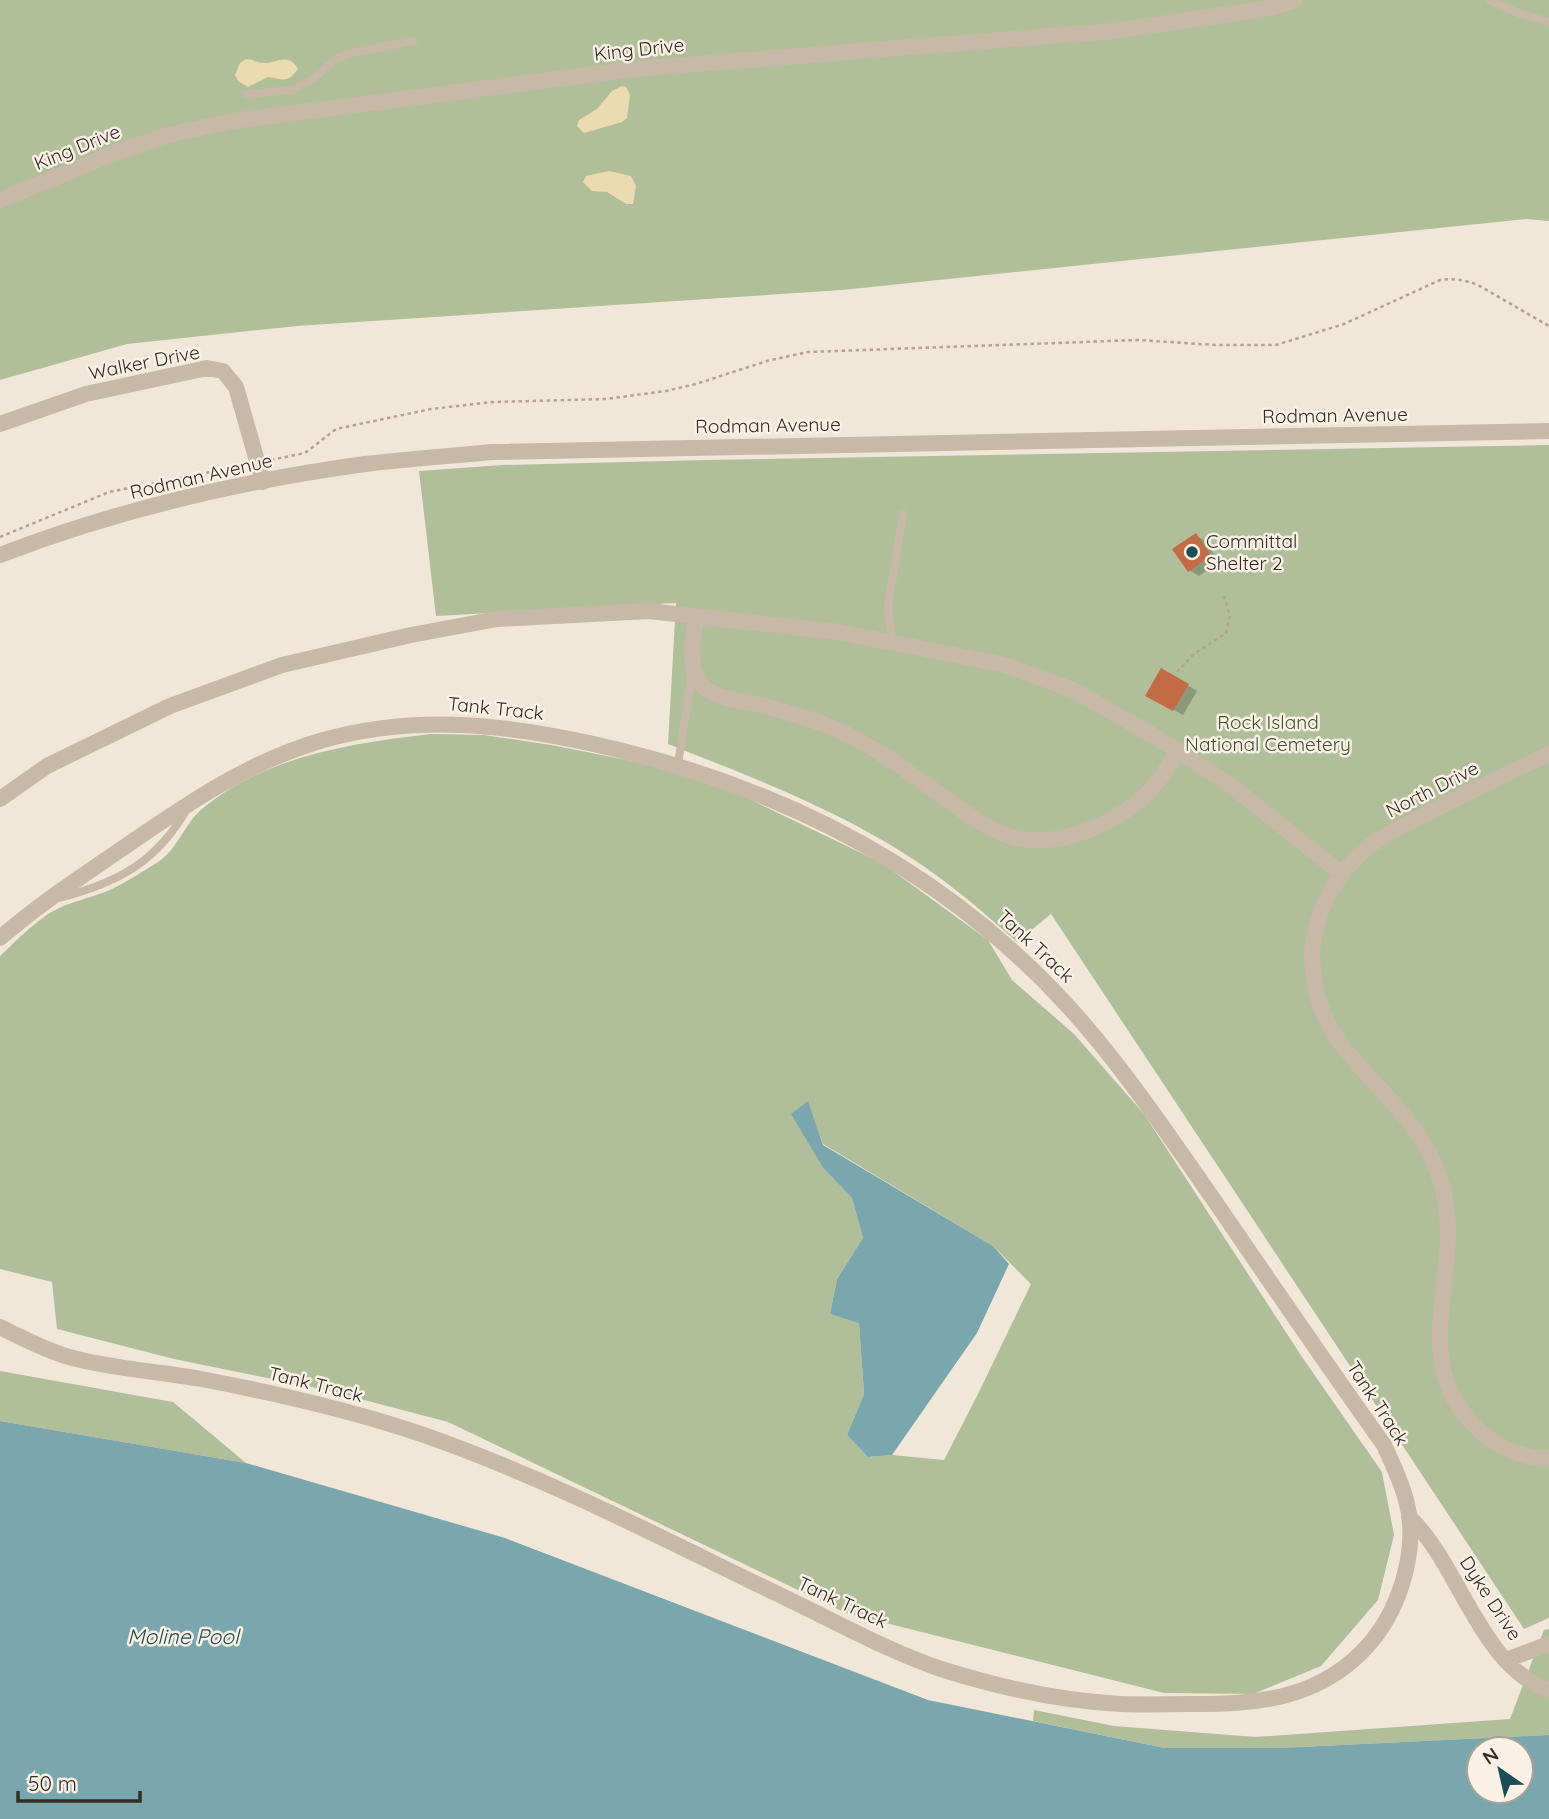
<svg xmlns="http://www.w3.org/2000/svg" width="1549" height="1819" font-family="Quicksand,sans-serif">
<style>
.green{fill:#b0bf9a;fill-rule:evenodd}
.sand{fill:#ecdbb0}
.water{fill:#79a7ad;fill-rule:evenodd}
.shadow{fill:#0003}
.building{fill:#c36b45}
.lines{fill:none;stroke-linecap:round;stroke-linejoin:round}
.path{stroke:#b4a290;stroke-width:2.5;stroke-dasharray:3.5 3.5;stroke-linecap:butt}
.lane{stroke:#c8b8a6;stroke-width:8}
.street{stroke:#c8b8a6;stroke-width:16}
.poi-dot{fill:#1d4e55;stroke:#f9f1e5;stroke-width:2.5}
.labels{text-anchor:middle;stroke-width:5;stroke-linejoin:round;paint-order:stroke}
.street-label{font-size:19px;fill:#342c27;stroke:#f9f1e5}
.poi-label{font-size:19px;fill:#342c27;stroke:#f9f1e5;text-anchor:start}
.park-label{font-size:19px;fill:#41522b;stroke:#f9f1e5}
.water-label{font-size:21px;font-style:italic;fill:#1d4e55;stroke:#f9f1e5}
</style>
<rect width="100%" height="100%" fill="#f1e7d9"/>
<!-- green -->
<path class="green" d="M0 0H1549V221L1526 219 842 290 297 326 127 344 0 380Z
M1549 445V1618L1524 1629 1051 914 1017 942C994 922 972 902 948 884 867 821 762 781 668 744L676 603 436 616 419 471 503 465 706 460Z
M431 734 484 735 551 745 637 762 722 786 882 863 988 940 1012 980 1074 1034 1144 1114 1302 1357 1382 1472 1394 1535 1378 1600 1321 1666 1253 1694 1164 1693 846 1613 448 1422 326 1390 174 1359 57 1329 52 1282 0 1269V956C14 943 28 928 44 917 64 902 90 899 112 889 128 881 143 871 158 862 177 850 185 823 202 809 265 756 352 743 431 734ZM807 1101 823 1144 993 1246 1031 1284 978 1394 944 1460 892 1455 868 1457 847 1435 864 1394 859 1322 830 1314 837 1279 863 1238 852 1198 824 1169Z
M0 1371 173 1402 246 1463 0 1421Z
M1549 1629V1735L1280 1748H1165L1033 1721 1034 1710 1114 1726 1256 1737 1510 1719 1544 1630Z"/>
<!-- sand -->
<path class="sand" d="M246 59C253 59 257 63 263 63 276 64 288 51 298 69 287 84 283 79 268 77L248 87 238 81 235 75 240 63Z
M622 86 626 87 630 95 627 118 622 122 584 133 577 126 579 120 597 109 612 91Z
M609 171 631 176 636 186 633 204H626L607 192 592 191 583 182 586 176Z"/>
<!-- water -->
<path class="water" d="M808 1101 823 1145 993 1246 1009 1264 977 1333 892 1455 868 1457 847 1435 864 1394 859 1323 830 1314 837 1279 863 1238 852 1198 824 1169 791 1114Z
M0 1421 246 1463 505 1538 928 1700 1165 1748H1280L1549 1735V1819H0ZM1479 1749H1521V1791H1479Z"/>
<!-- shadow -->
<path class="shadow" d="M1196 535 1205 541 1219 562 1199 576 1189 570Z
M1162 670 1197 691 1183 715 1148 695Z"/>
<!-- building -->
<path class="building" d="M1196 533 1211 556 1188 572 1172 549Z
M1161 668 1189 684 1173 711 1145 696Z"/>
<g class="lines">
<!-- path -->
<path class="path" d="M271 460 305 453 336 429 431 409 493 402 606 399 666 391 696 384 767 361 808 352 1138 340 1215 345H1276L1344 324 1440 280C1454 278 1465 280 1478 285L1549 326
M0 537 109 492 241 466
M1177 672 1194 654 1226 633 1230 616 1224 596"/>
<!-- lane -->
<path class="lane" d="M1490 0 1518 13 1549 22
M247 94 293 90 313 79 337 58 356 52 413 41
M892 642 888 606 903 514
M678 764 692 674
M59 898C117 883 156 863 187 809"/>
<!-- street -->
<path class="street" d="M0 200 117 152 168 135 233 121 634 69 1113 31 1271 8 1295 0
M0 424 86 394 207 368 223 371 236 387 263 482
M0 555C117 510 241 481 365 464 407 459 450 456 492 452L1549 431
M696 617C694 641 685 669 704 687 718 700 747 701 765 706 789 713 817 720 840 731 875 747 907 771 938 793 959 808 981 826 1006 835 1036 846 1070 839 1098 826 1137 808 1157 789 1177 751
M1549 754C1508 773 1466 793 1426 814 1401 827 1374 839 1355 859 1329 885 1312 922 1312 959 1313 992 1323 1021 1343 1047 1385 1099 1434 1131 1446 1204 1458 1285 1408 1364 1478 1429 1497 1447 1522 1459 1549 1458
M0 799 47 766 170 706 282 665 411 635 497 619 649 611 839 632 1005 665 1073 690 1149 733 1228 783 1342 874
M0 938C38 905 79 878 120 850 183 807 245 763 320 741 411 715 497 723 589 743 772 783 938 865 1066 1004 1122 1065 1167 1133 1214 1200 1270 1282 1326 1364 1384 1445 1392 1463 1401 1481 1406 1500 1419 1546 1401 1606 1371 1642 1323 1699 1258 1705 1188 1704 1166 1704 1144 1705 1121 1704 1061 1701 998 1687 941 1669 888 1651 838 1623 788 1599 667 1541 548 1478 421 1434 350 1410 275 1393 201 1379 157 1371 112 1369 69 1357 45 1350 22 1338 0 1327
M1409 1517C1459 1563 1480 1667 1549 1690
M1506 1660 1549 1644"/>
</g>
<!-- markers -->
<circle class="poi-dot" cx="1192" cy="552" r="7"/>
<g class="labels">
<!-- street labels -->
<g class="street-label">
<text transform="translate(639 49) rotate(-6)" y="7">King Drive</text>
<text transform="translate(77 147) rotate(-22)" y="7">King Drive</text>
<text transform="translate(144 362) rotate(-11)" y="7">Walker Drive</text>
<text transform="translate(1335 415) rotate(-1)" y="7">Rodman Avenue</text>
<text transform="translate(768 425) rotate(-1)" y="7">Rodman Avenue</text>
<text transform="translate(201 476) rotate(-13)" y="7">Rodman Avenue</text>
<text transform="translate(496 708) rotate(6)" y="7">Tank Track</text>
<text transform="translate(1432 789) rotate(-27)" y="7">North Drive</text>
<text transform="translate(1036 946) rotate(43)" y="7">Tank Track</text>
<text transform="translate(316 1384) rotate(14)" y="7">Tank Track</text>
<text transform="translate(1378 1403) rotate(57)" y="7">Tank Track</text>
<text transform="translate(1491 1598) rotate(57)" y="7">Dyke Drive</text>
<text transform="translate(843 1602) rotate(25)" y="7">Tank Track</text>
</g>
<!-- poi labels -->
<g class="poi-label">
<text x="1206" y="548">Committal<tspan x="1206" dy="22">Shelter 2</tspan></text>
</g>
<!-- park labels -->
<g class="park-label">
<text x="1268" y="729">Rock Island<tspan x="1268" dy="22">National Cemetery</tspan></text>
</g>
<!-- water labels -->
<g class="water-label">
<text x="183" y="1644">Moline Pool</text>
</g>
</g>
<!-- north arrow -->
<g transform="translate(1500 1770) rotate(326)"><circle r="33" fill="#f9f1e5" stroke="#aaa299" stroke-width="2"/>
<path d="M0-5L12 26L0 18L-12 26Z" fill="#1d4e55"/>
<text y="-10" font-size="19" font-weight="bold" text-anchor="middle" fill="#342c27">N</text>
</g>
<!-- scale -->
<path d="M18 1791v10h122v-10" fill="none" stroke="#342c27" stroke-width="3.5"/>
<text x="28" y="1791" font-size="21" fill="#342c27" stroke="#f9f1e5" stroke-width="5" paint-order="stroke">50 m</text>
</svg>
